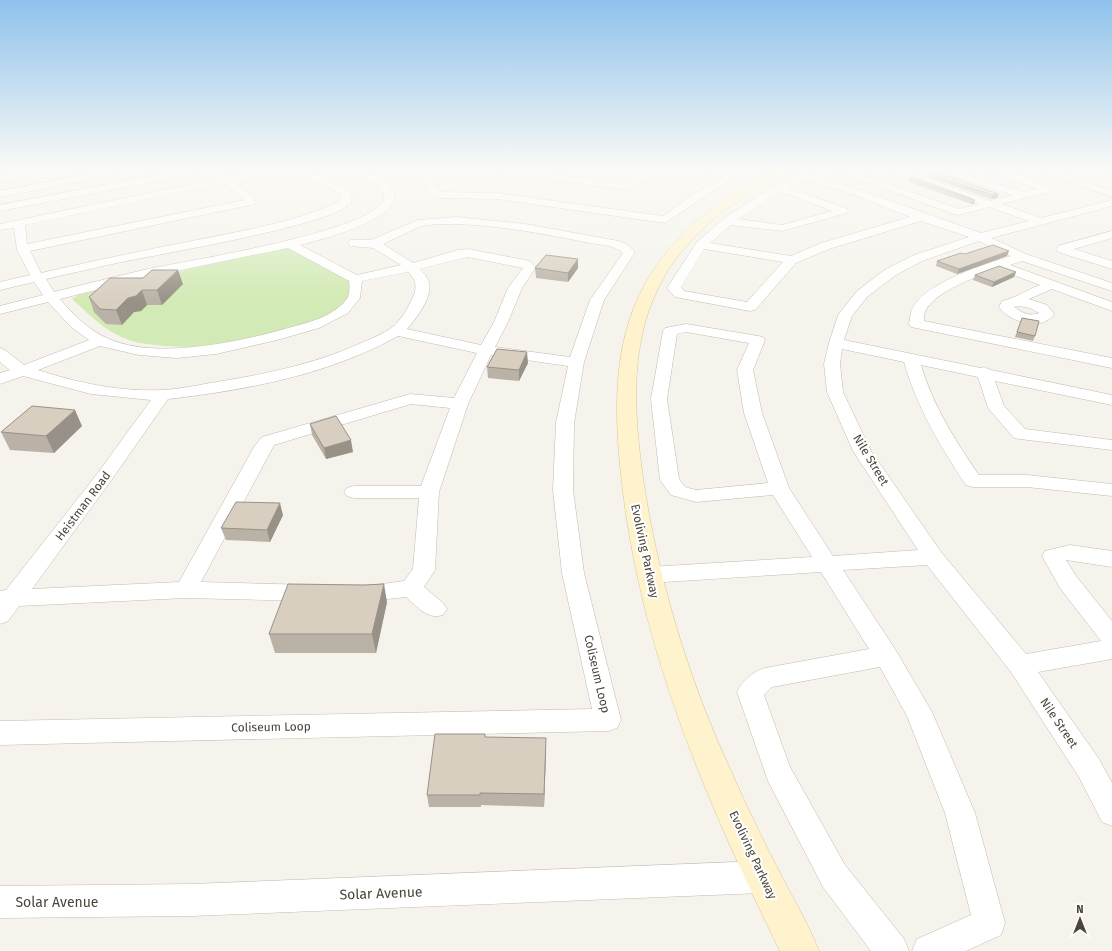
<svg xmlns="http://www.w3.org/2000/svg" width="1112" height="951" font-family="'Fira Sans',sans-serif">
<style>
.green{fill:#d2eab5}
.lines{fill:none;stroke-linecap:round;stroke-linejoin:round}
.street-casing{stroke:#c2bbae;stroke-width:1}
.secondary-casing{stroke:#d6c79b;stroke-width:1}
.street{fill:#fff;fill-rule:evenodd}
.secondary{fill:#fff3cd;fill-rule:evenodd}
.wall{fill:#bab2a6}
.shaded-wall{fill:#979187}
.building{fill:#d8cfc1;stroke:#979187}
.labels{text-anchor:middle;stroke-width:4;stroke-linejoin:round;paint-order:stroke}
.street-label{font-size:12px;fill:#4b4439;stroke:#fff}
.near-street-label{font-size:14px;fill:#4b4439;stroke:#fff}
</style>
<rect width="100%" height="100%" fill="#f6f3ec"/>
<!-- green -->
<path class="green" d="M285 247H291L352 280C352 284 353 291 352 295 342 323 244 342 216 345 191 348 165 347 140 343 111 337 93 318 72 299L78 295Z"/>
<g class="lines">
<defs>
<path id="street" d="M113 169H134L129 172 0 197V191Z
M188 169H210L205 172 0 211V205Z
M277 169H303L345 188 352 195 351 203C334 225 154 255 117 263 93 268 69 274 46 279L54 292C86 284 117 276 148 269 180 262 384 230 384 197 383 180 355 179 346 169 361 169 374 174 386 183 424 215 318 240 300 245L357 275 401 265 373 248 350 246 348 243 350 240H371L418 220 456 217 525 224 619 241 628 245 635 252 604 300 584 362 574 423 573 490 584 573 621 720 617 728 608 731 0 745V721L592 709 562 573 553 490 556 423 568 366 491 355 468 404 439 492 435 570 424 587 443 603 447 609 443 615C427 620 418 607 406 597L360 602 352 600 349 594 352 588 404 581 413 569 419 498H354L347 496 344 492 347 488 354 486H421L450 408 411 404 274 445 201 582 310 585 318 587 321 593 318 599 310 601 186 598 19 606 8 621 0 624V591L6 590 97 474 151 400 91 394 23 376 0 384V373L10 370 0 362V348L5 350 24 365 89 340 70 326 48 302 0 314V306L43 295 34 282 0 290V282L30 275 17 250 14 228 0 230V224L226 177ZM291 173 297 174 337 192 342 196 341 201C296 222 245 230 197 240 145 250 93 261 41 273L30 251 255 204 256 202 253 196 234 182ZM224 183 245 200 27 244 25 225ZM436 224C486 223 535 232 585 242 597 245 613 244 623 253L590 300 570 357 495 347 508 322 522 288 536 267 530 261 468 249 458 250 413 263 383 244 421 226ZM288 248 349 281C350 288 350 296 345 301 332 317 307 323 288 328 239 342 157 360 109 339 90 331 73 315 60 299L147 277ZM468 257 523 268 508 288 494 322 481 345 407 329C416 319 433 297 429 282 427 277 423 272 420 269ZM408 272C418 281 417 290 411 301 407 310 401 319 394 326 384 334 370 339 359 344 312 365 261 375 210 383 195 386 179 389 163 390 120 392 78 383 38 370L100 346 139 355 177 358 216 354 277 340 319 328 348 313 360 298 362 281ZM398 336 477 353 454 398 410 394 262 437 254 447 179 582 32 589 110 482 168 399C247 390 328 375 398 336Z
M404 169C430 169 426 180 442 192L497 193 663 216 694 194 723 177 700 169H718L729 172 733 178 665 223 497 199 440 198 432 194 423 181Z
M653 169H666L627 190 537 178H505L500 175 505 172H537L626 184Z
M768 169H785L789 172 784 175Z
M831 169H846L959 209 979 204 884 169H899L991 201 1012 195 934 169H950L1024 192 1037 189 983 169C999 169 1041 178 1051 190L1050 192 1001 204 1041 218 1112 200V206L991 238 1026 254 1112 283V291L1022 261 1010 265 1112 302V311L1052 289 1029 299 1047 305 1054 314C1042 332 1009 322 999 307L1002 301C1016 298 1026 290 1040 285L997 269C978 276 933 292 925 312 924 314 924 318 924 321L1112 358V368L911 327 909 324C910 320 910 316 911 312 921 283 984 265 1011 256L979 241 922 261 896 275 867 297 852 316 844 340 981 368 984 367 991 370 1112 395V405L995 381 1004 406 1025 429 1112 440V450L1020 439 1014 438 988 408 978 377 921 365C933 406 955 440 979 475H1027L1112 484V496L1027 487H973L966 485C940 446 917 408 904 362L842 349 840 364 843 392 871 451 941 552 1026 654 1101 641 1060 588 1042 556 1045 551 1070 545 1112 551V567L1066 560 1076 576 1112 621V659L1038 672 1099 759 1112 783V826L1102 822 1079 777 1011 672 927 565 843 570 895 649 932 712 975 813 1005 923 1001 935 966 951H912L917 939 971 915 945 813 907 716 880 667 772 687 764 695 790 767 845 865 904 939 909 951H871L823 887 768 781 737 692C743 680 753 672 765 668L869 649 821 572 649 583 641 581 638 575 641 569 649 567 812 557 773 495 696 502 671 495 663 484 660 480 651 399 663 331 665 328 686 324 758 336 763 337 765 340 753 370 762 413 789 488 833 556 918 550 853 451 827 392 824 364 829 343 838 315 857 291 886 269 914 255 969 237 921 221 829 249 796 263 755 310 750 311 675 297 667 288 697 242 723 219 775 185 804 173 860 190 981 233 1029 221 989 207 958 215 954 214ZM804 179 852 194 910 217 821 243 791 256 710 243 731 225 782 231 847 213 848 211 847 209 788 187ZM780 191 832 211 782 225 738 219ZM704 249 783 262 747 302 684 291 681 287ZM1018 306 1030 308 1039 313C1030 317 1021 312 1014 307ZM686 332 749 343 737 370 744 413 768 483 696 490 685 487 679 479 667 399 677 334Z
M1036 169H1051L1112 191V197Z
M1103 169H1112V174Z
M37 171 58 172 63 175 58 178 37 177 0 181V175Z
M1112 231V238L1074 249 1112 261V269L1058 252 1056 249 1058 246Z
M762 861 773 866 778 877 773 888 762 893 192 916 0 918V886L192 884Z"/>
<path id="secondary" d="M780 169H795C785 178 765 185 752 192 722 209 693 235 673 263 657 286 646 313 641 340 632 386 637 433 643 478 658 579 688 678 731 771 747 808 765 844 783 879 796 903 809 926 819 951H780C705 799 639 645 621 475 615 419 613 358 635 305 661 241 719 196 780 169Z"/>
</defs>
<!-- street casing -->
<use href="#street" class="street-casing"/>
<!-- secondary casing -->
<use href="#secondary" class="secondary-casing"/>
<!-- street -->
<use href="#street" class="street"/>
<!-- secondary -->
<use href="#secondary" class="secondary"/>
</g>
<!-- wall -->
<path class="wall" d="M935 172 997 198 991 199 928 177 929 174Z
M910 178 975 200 974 204H971L909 182Z
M965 254 1007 256 957 274 936 266 937 261Z
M578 259V268L568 282 536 278 535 268Z
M1016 272 1014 277 992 287 973 280 975 275Z
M183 284 162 305H147L141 311 134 312 122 325 106 324 94 312 89 297Z
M1022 318 1035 336 1033 341 1015 337Z
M528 363 519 381 488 378 487 367Z
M310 424 353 452 326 459 312 435Z
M82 426 54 453 10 450 1 432Z
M283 515 270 542 226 540 221 528Z
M387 602 376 653H275L269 634Z
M485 734V737L546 750 544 807 481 805V807H429L427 795Z"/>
<!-- shaded-wall -->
<path class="shaded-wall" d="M999 194 997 198 991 199 992 195Z
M973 200H975L974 204H971Z
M1009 251 1007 256 957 274 959 269Z
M578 259V268L568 282V273Z
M178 270 183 284 162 305 157 290Z
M1016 272 1014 277 992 287 994 282Z
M142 290 147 305 141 311 134 312 122 325 116 310 128 298Z
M527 352 528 363 519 381V370Z
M75 410 82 426 54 453 46 436Z
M351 440 353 452 326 459 324 448Z
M280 503 283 515 270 542 267 530Z
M384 584 387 602 376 653 372 634Z
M546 738V750L544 807V794Z"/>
<!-- building -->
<path class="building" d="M935 172 999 194 992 195 929 174Z
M914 177 975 200H973L910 178Z
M993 245 1009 251 959 269 937 261 961 253 965 254Z
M546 255 578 259 568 273 535 268Z
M999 266 1016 272 994 282 975 275Z
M152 270H178L157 290H142L136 296 128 298 116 310 100 309 89 297 110 278H143Z
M1022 318 1039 321 1035 336 1017 332Z
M497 349 527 352 519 370 487 367Z
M32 406 75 410 46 436 1 432Z
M336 416 351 440 324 448 310 424Z
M236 502 280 503 267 530 221 528Z
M288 584 364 585 384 584 372 634H269Z
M435 734H485V737L546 738 544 794 480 793V795H427Z"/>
<!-- sky -->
<linearGradient id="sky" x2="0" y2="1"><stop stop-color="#8fc1ec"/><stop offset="0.56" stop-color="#fbfaf6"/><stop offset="1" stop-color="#fbfaf6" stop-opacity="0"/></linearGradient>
<rect width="1112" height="302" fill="url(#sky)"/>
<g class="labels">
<!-- street labels -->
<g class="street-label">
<text transform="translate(871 460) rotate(59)" y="4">Nile Street</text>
<text transform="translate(83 506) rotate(-53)" y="4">Heistman Road</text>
<text transform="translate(645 551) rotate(78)" y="4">Evoliving Parkway</text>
<text transform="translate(597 674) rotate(77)" y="4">Coliseum Loop</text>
<text transform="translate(1059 723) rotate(56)" y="4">Nile Street</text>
<text transform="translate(271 727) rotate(-1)" y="4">Coliseum Loop</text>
<text transform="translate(753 855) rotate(65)" y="4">Evoliving Parkway</text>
</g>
<!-- near-street labels -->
<g class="near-street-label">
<text transform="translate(381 893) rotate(-2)" y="5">Solar Avenue</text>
<text x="57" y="907">Solar Avenue</text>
</g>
</g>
<!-- north arrow -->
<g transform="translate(1080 919)" stroke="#ffffff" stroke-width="3" paint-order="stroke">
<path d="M0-3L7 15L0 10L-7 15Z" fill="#4b4439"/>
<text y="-6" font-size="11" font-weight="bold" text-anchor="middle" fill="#4b4439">N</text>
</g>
</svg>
